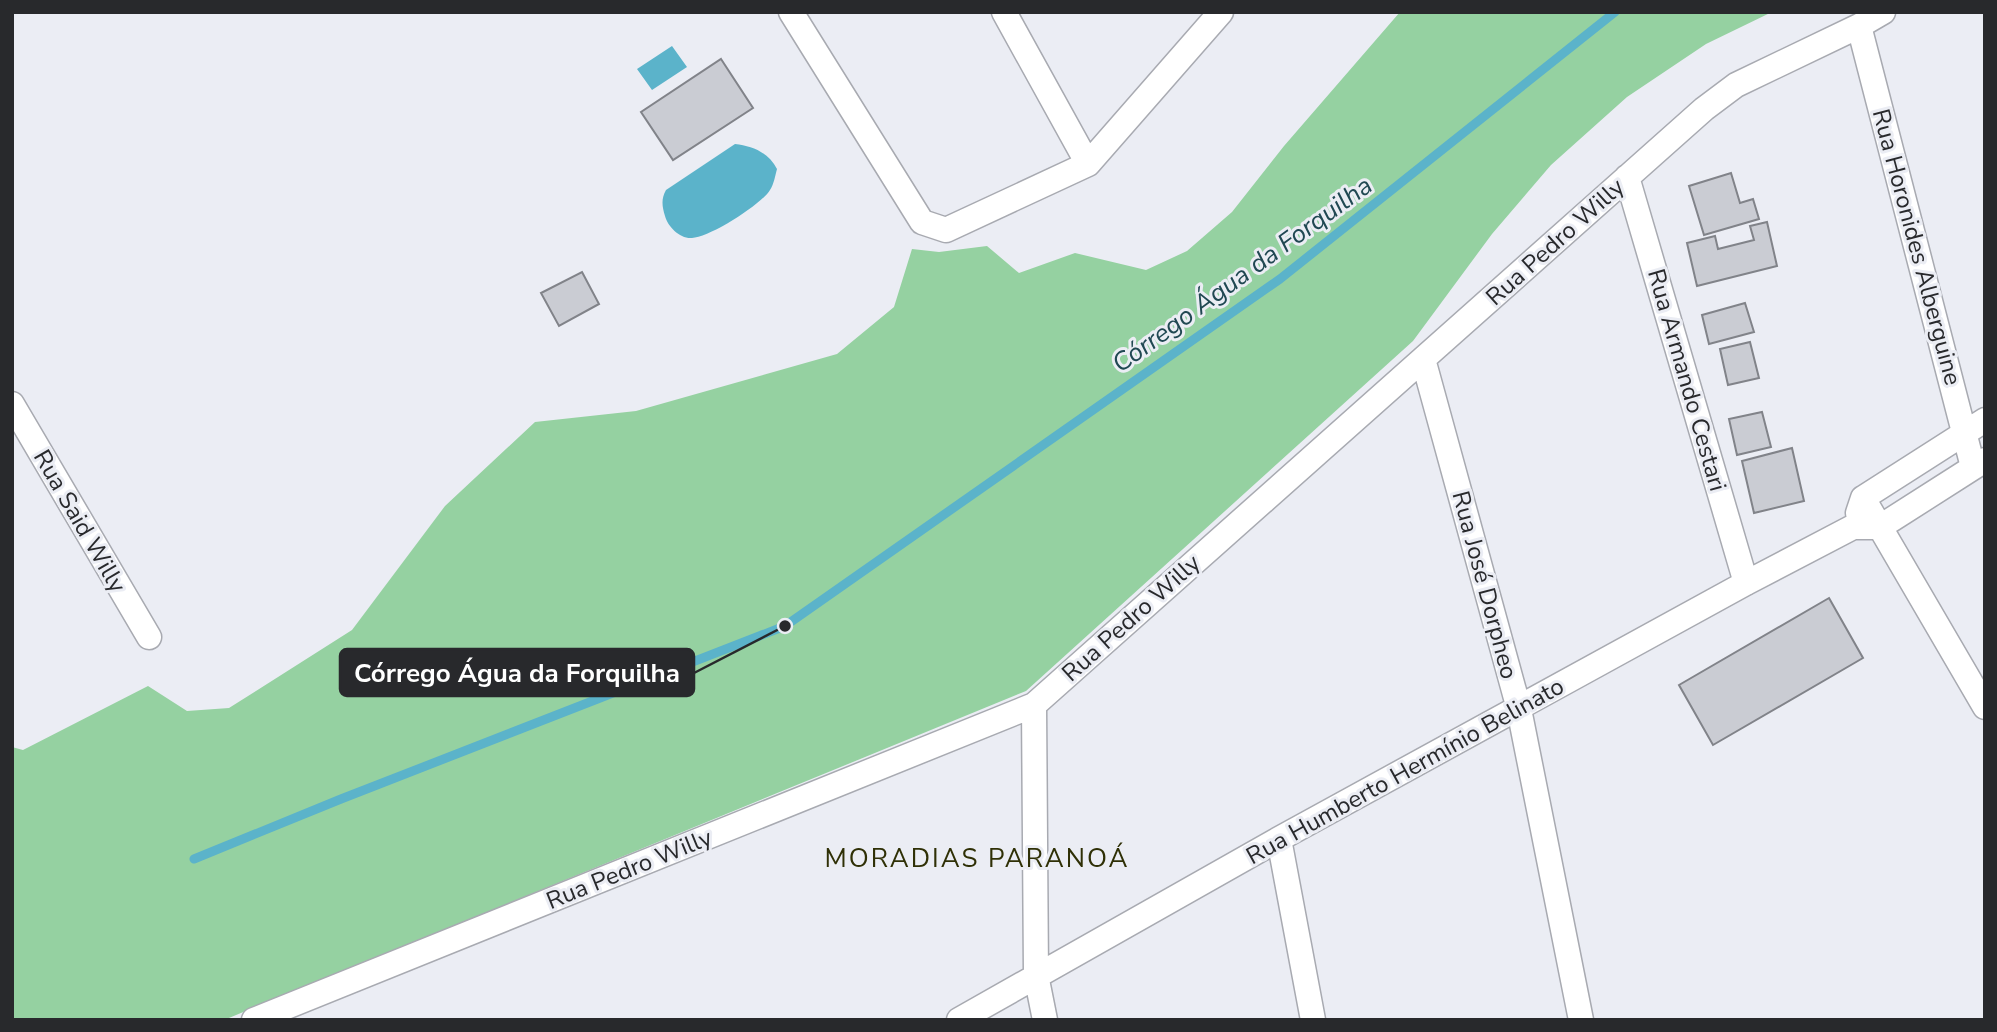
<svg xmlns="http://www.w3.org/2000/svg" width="1997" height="1032" font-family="'Nunito Sans',sans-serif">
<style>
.forest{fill:#95d1a1}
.water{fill:#5bb3ca}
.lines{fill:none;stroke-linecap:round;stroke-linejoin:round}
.stream{stroke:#5bb3ca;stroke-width:9}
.building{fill:#caccd3;stroke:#818389;stroke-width:2}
.minor-casing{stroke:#a8aab1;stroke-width:27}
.minor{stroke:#fff;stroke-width:24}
.labels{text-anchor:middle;stroke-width:6;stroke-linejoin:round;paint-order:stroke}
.street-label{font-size:24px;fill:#28292c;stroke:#ebedf4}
.water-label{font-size:26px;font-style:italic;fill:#204852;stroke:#ebedf4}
.neighbourhood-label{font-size:26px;letter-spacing:2px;fill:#2f3006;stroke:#ebedf4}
.leader{fill:none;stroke:#28292c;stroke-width:2.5}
.callout-dot{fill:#28292c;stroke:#ebedf4;stroke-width:2.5}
.callout{fill:#28292c;stroke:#28292c;stroke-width:2.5}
.callout-label{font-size:26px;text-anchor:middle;font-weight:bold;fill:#fff}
</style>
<rect width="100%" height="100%" fill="#ebedf4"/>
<!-- forest -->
<path class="forest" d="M1400 12H1772L1706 44 1627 97 1551 165 1492 234 1413 341 1026 691 224 1020H12V747L23 750 148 686 187 711 229 708 352 630 445 506 535 422 636 411 837 354 894 307 912 249 939 252 987 246 1019 273 1075 253 1146 270 1187 251 1232 212 1284 146Z"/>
<!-- water -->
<path class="water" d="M672 46 687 67 652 90 637 69Z
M735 144C753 146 769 153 777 169 775 176 774 184 770 190 762 204 709 238 692 238 680 239 668 227 665 216 662 206 661 199 666 190Z"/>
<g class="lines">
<!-- stream -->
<path class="stream" d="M194 859 341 799 785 626 1280 279 1615 12"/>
</g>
<!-- building -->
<path class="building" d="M721 59 753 108 673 160 641 112Z
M1731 173 1740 203 1753 199 1759 219 1704 235 1689 186Z
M1767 222 1777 266 1697 286 1687 243 1715 236 1718 249 1754 240 1750 226Z
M582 272 599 304 559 326 541 293Z
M1745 303 1754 332 1709 344 1702 315Z
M1750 342 1759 378 1728 385 1720 349Z
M1762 412 1771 447 1737 455 1729 419Z
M1792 448 1804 501 1754 513 1742 461Z
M1829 598 1863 658 1713 745 1679 685Z"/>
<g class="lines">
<defs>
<path id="minor" d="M791 12 922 222 946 230 1088 164 1221 12
M1004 12 1088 164
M1859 26 1973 467
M1627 177 1746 583
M1423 359 1519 709 1581 1020
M12 404 149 637
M1863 498 1985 707
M1858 513 1863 498 1985 420
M1034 705 1036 975 1045 1020
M1279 839 1313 1020
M254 1020 1034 705 1704 109 1736 85 1859 26 1883 12
M959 1020 1279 839 1746 583 1853 527H1880L1985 460"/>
</defs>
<!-- minor casing -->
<use href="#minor" class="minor-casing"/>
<!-- minor -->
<use href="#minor" class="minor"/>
</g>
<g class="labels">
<!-- street labels -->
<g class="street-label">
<text transform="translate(1555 242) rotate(-42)" y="8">Rua Pedro Willy</text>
<text transform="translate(1917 247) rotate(75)" y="8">Rua Horonides Alberguine</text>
<text transform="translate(1687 380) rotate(74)" y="8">Rua Armando Cestari</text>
<text transform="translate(80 521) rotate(60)" y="8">Rua Said Willy</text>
<text transform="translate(1485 585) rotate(75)" y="8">Rua José Dorpheo</text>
<text transform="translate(1131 618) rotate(-42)" y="8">Rua Pedro Willy</text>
<text transform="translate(1405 771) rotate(-29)" y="8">Rua Humberto Hermínio Belinato</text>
<text transform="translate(629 869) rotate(-22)" y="8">Rua Pedro Willy</text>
</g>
<!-- water labels -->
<g class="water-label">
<text transform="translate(1242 274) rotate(-36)" y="9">Córrego Água da Forquilha</text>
</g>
<!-- neighbourhood labels -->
<g class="neighbourhood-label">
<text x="977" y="867">MORADIAS PARANOÁ</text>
</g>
</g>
<!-- callouts -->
<path class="leader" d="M785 626L694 673"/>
<circle class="callout-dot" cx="785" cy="626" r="7"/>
<rect class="callout" x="340" y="649" width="354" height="47" rx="7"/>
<g class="callout-label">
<text x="517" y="682">Córrego Água da Forquilha</text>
</g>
<!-- border -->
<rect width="1997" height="1032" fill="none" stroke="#28292c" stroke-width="28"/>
</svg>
